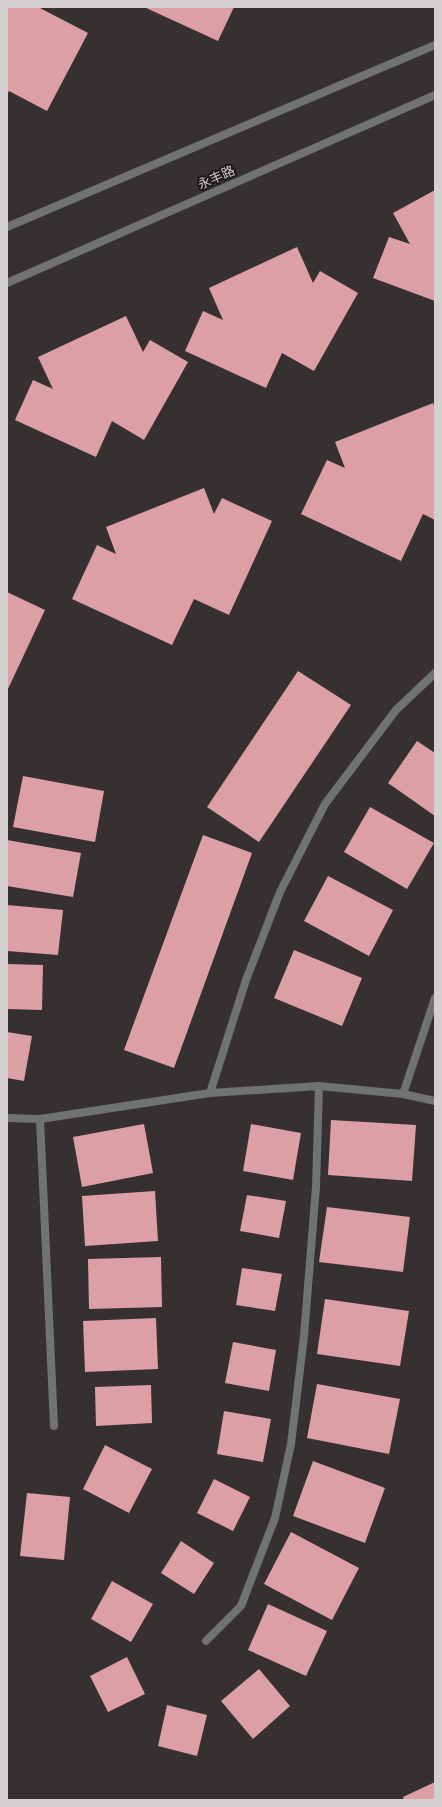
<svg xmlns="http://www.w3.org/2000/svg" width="442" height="1807" font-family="'Playfair Display','Noto Sans SC',serif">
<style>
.building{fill:#dd9fa6}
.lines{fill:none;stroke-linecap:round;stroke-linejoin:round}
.minor{stroke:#707373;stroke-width:8}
.tertiary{stroke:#707373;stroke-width:8}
.labels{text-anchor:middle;stroke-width:4;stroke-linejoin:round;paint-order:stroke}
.street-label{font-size:13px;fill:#d4d0d0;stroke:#1b1919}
</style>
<rect width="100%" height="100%" fill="#363031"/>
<!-- building -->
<path class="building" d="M7 7H38L88 33 47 111 9 91 7 95Z
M144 7H234L218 41Z
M435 190V301L373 278 389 237 410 244 393 213Z
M297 247 313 283 320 271 358 293 314 371 282 353 266 388 185 351 203 311 223 320 209 288Z
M126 316 143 352 150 340 188 362 144 440 112 421 96 457 15 420 33 380 53 389 38 357Z
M433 403 435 408V520L423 514 401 561 301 514 327 460 345 468 335 442Z
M204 488 214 514 222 498 272 521 229 615 194 599 172 645 72 599 97 545 116 554 106 527Z
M7 592 45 610 7 691Z
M298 671 351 705 259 842 207 807Z
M417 741 435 753V816L388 783Z
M23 776 104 791 95 842 13 827Z
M370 807 434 843 407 889 344 852Z
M203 835 252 853 174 1068 124 1050Z
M7 840 81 853 73 897 7 886Z
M328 876 393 910 369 956 304 921Z
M7 905 63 910 58 955 7 951Z
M294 950 362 978 342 1026 274 998Z
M7 964 43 965 42 1010 7 1009Z
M7 1032 32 1036 24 1081 7 1078Z
M331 1120 416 1125 412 1181 328 1175Z
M144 1124 153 1173 82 1187 73 1137Z
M251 1124 301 1133 293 1180 243 1171Z
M155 1191 158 1241 85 1246 82 1196Z
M247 1195 286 1201 279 1238 240 1231Z
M327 1207 410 1217 403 1272 319 1262Z
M161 1257 162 1307 89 1309 88 1259Z
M242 1268 282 1274 275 1311 236 1305Z
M325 1299 409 1311 400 1366 317 1354Z
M156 1318 158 1369 85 1372 83 1321Z
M233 1342 276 1350 269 1391 225 1383Z
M317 1384 400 1399 389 1454 307 1438Z
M151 1385 152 1423 96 1426 95 1387Z
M224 1411 271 1419 263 1462 217 1454Z
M105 1445 152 1469 129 1513 83 1489Z
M313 1461 385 1488 365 1543 293 1516Z
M214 1479 250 1497 233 1531 197 1513Z
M27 1493 70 1497 64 1560 20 1556Z
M291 1532 359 1568 332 1620 264 1584Z
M181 1541 214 1563 194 1594 161 1573Z
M112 1581 153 1604 131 1642 91 1619Z
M268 1604 327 1631 306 1676 248 1650Z
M127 1657 145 1694 108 1712 90 1676Z
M259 1669 290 1706 253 1739 221 1701Z
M167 1705 207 1715 197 1756 158 1746Z
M435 1782V1800H404L403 1797Z"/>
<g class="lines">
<!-- minor -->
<path class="minor" d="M210 1093 246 980 280 892 325 804 396 710 435 673
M403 1094 435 998
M7 1118 40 1119 210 1093 319 1086 403 1094 435 1101
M40 1119 54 1426
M206 1641 241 1606 275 1518 291 1444 304 1336 316 1187 319 1086"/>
<!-- tertiary -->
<path class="tertiary" d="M7 227 435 45
M7 283 435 95"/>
</g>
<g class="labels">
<!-- street labels -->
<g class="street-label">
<text transform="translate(216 177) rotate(-24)" y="5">永丰路</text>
</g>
</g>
<!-- border -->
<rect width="442" height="1807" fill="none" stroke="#d4d0d0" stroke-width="16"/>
</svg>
